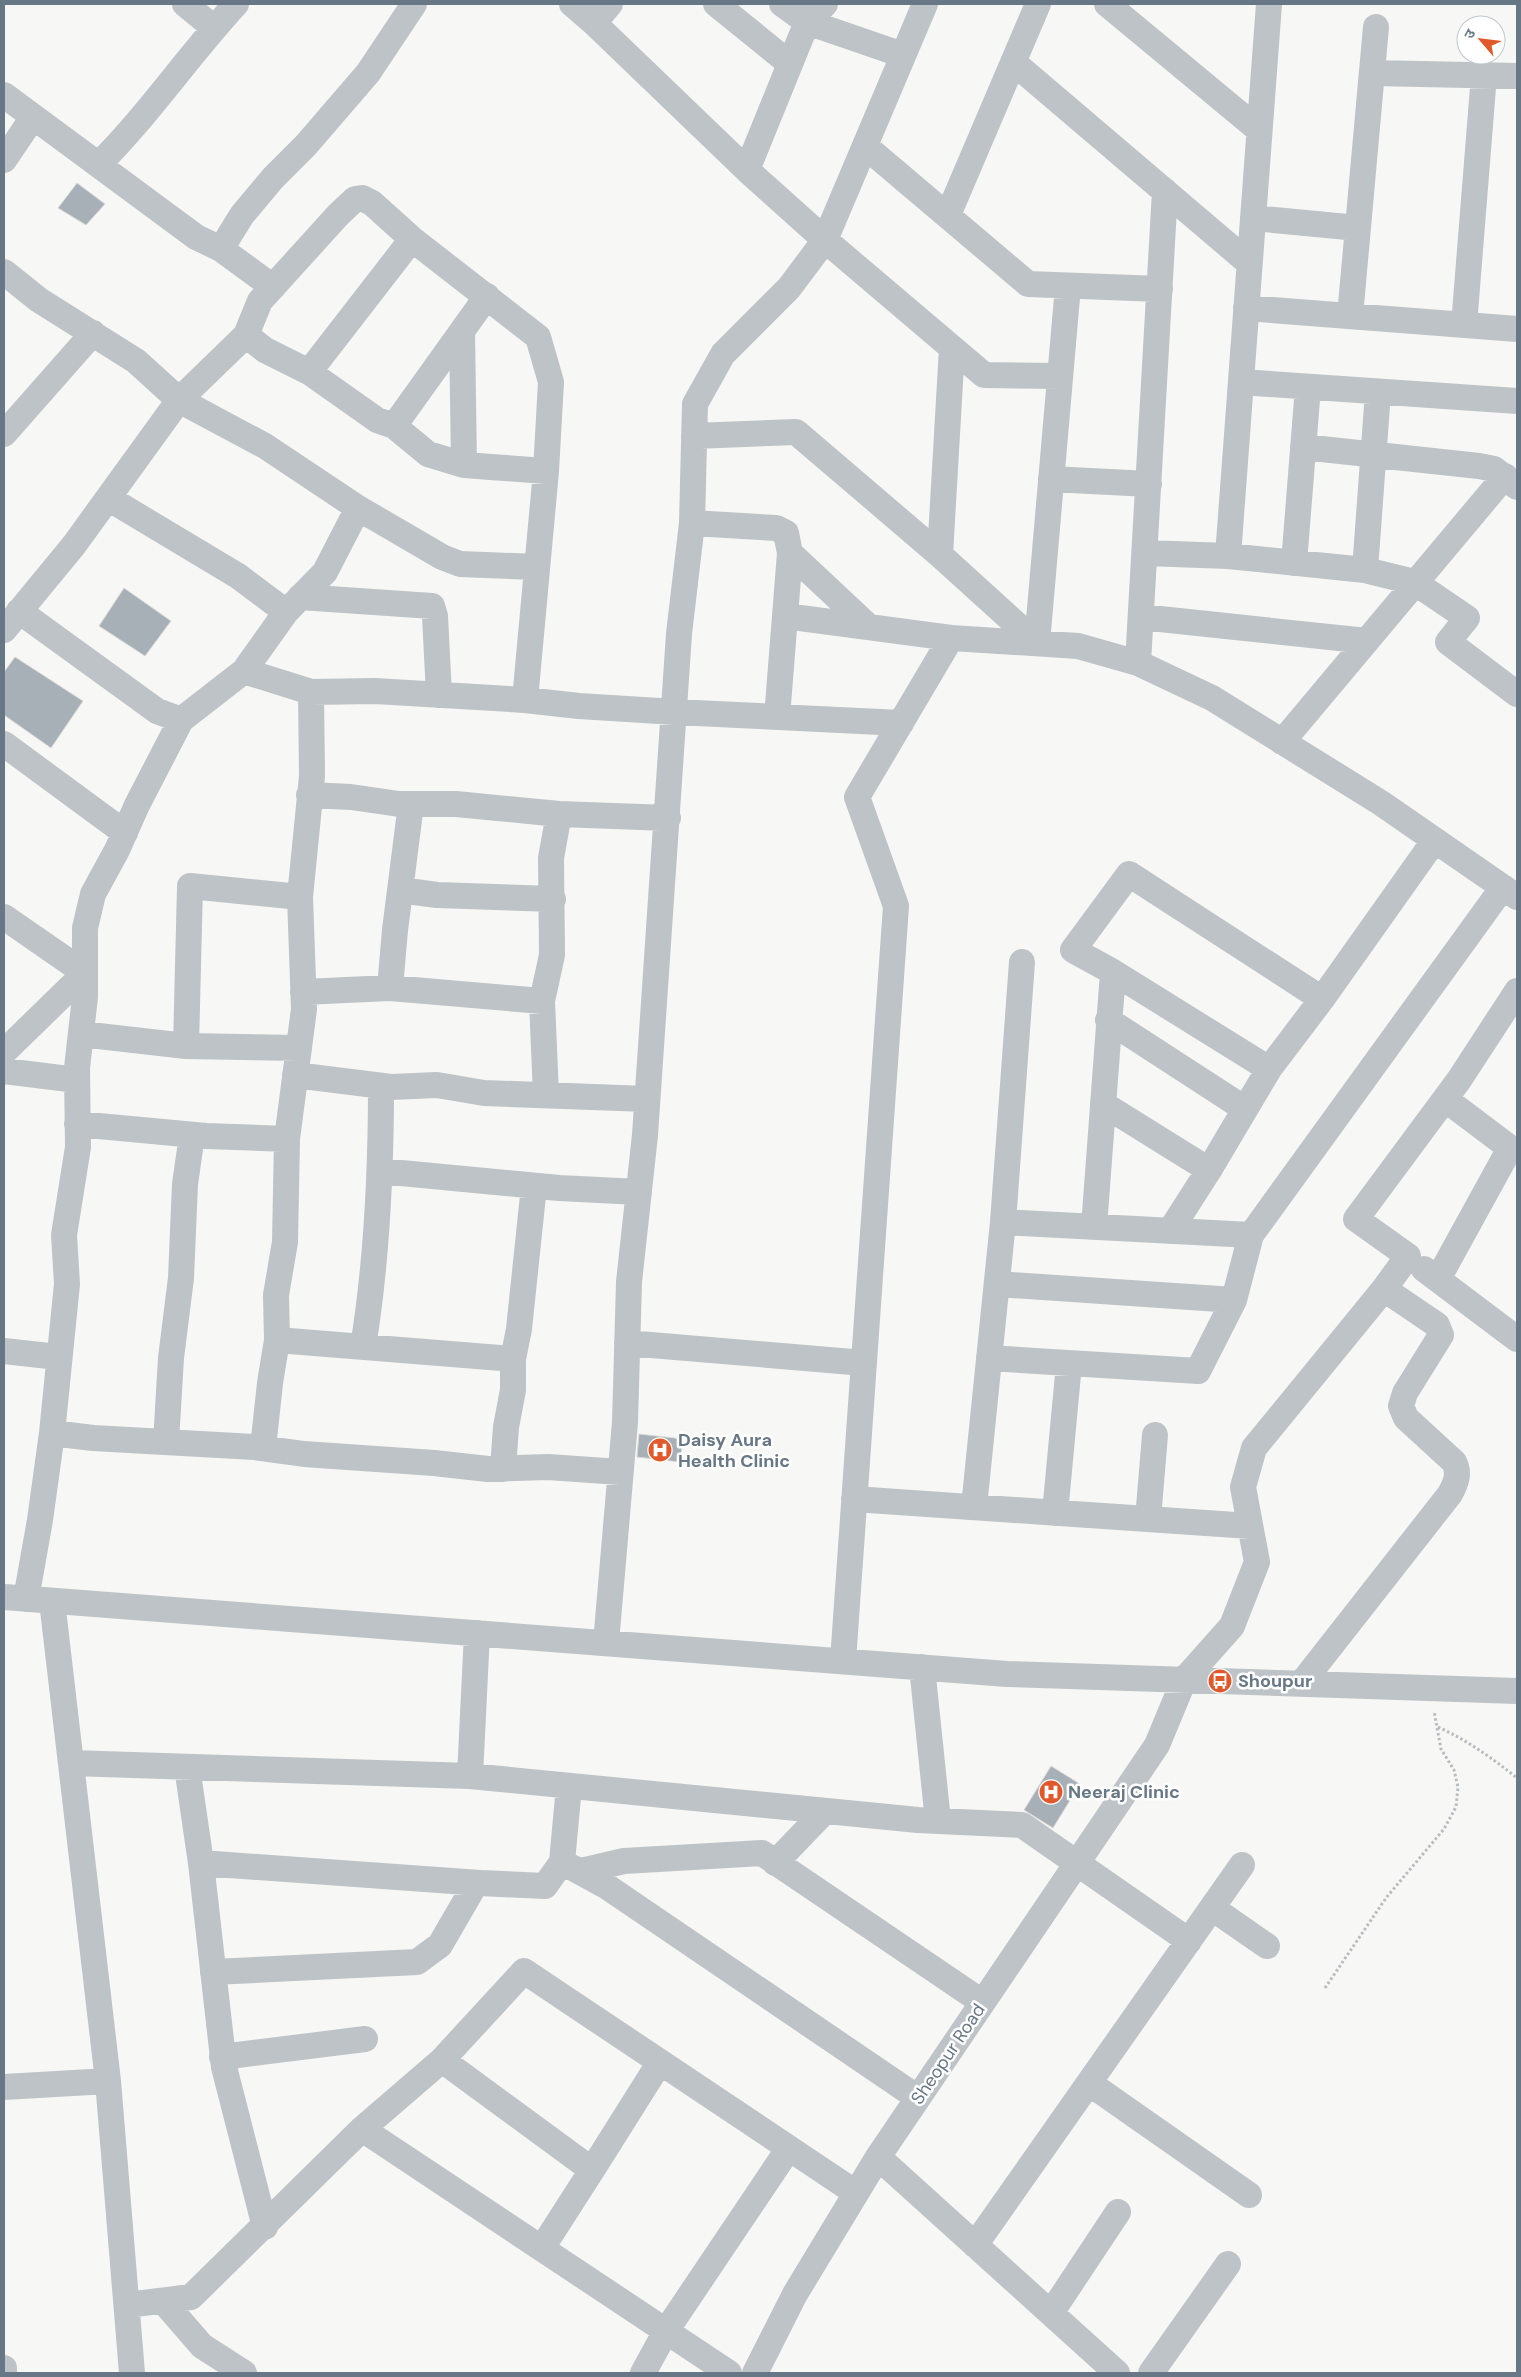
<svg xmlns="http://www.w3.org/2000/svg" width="1521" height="2377" font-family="'DM Sans','Noto Sans Devanagari',sans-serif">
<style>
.building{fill:#a7b0b6;stroke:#d9d9d7}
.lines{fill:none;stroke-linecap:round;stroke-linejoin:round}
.path{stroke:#b9bcbf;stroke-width:3;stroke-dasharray:2.5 2.5;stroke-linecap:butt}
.minor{stroke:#bec3c7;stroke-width:26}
.labels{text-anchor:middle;stroke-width:5;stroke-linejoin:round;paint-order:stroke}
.poi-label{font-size:18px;font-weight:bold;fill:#677785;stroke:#fff;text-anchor:start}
.street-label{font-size:18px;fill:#677785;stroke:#fff}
</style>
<rect width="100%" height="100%" fill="#f7f7f5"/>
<!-- building -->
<path class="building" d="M77 183 105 204 86 225 58 208Z
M124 588 171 621 145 656 99 626Z
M15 657 83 701 51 748 4 715V672Z
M639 1434 683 1439 680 1462 637 1457Z
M1051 1766 1080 1784 1053 1828 1024 1810Z"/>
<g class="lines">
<!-- path -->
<path class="path" d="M1438 1727C1467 1740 1492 1758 1517 1778
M1325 1988 1386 1898 1444 1829 1456 1807 1458 1787 1454 1770 1441 1749 1434 1711"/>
<!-- minor -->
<path class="minor" d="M185 4 214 28
M572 4 594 23
M610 4 594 23 747 170 825 240 984 375 1060 376
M716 4 789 63
M782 4 807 22 903 55
M1107 4 1259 130
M1013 62 1249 263
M1372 73 1517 76
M4 95 196 237 221 249 273 287
M865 146 1028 284 1160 289
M4 160 33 117
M99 164C149 114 188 56 236 4
M747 170 807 22 825 4
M948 215 1038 4
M1253 218 1358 228
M221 249 242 215 273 178 306 145 368 73 414 4
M4 272 39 300 136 361 179 400 265 446 358 508 442 557 460 564 537 567
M1246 308 1517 329
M1350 316 1376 27
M1464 325 1484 75
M462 331 464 465
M246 335 265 350 309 372 377 420 394 426 428 454 464 465 546 471
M309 372 412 239
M1241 382 1517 401
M394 426 487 296
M4 434 93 333
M694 436 796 432 940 555 1037 643
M1303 447 1479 466 1494 469 1517 487
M1051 479 1149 484
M108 498 238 576 286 612
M692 523 776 528 786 533 790 553 777 717
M790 553 869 627
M1146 553 1228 556 1365 570 1414 582 1467 618 1448 642 1517 694
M940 555 952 348
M1228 556 1269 4
M1294 563 1308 387
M1365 570 1378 392
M300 597 432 606 435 616 439 695
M19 611 157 711 181 720
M785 616 951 638 1078 646 1138 663 1212 698 1381 803 1517 897
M1141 617 1367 641
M4 630 74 545 179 400 246 335 260 301 338 215 355 199 362 198 372 203 412 239 538 337 551 382 546 471 525 700
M1037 643 1068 286
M1138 663 1165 191
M244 671 311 692 375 691 525 700 579 706 675 712 901 723
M1282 742 1505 476
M4 744 125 833
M309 795 351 797 399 804H456L559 814 668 818
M400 890 437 895 553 899
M4 917 85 973 4 1052
M390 988 395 930 411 804
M303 992 390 988 542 1001
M1108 1020 1245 1109
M81 1034 186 1046 299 1048
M186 1046 190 886 300 897
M1269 1069 1113 972 1073 950 1129 874 1322 999
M4 1071 77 1080
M295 1075 391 1087 437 1085 484 1093 647 1099
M546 1095 542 1001 552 955 551 858 559 814
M1103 1104 1209 1170
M77 1124 206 1136 287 1139
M380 1171 559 1188 639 1192
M1003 1222 1251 1235
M1094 1227 1113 972
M1170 1231 1209 1170 1269 1069 1322 999 1434 841
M1424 1269 1517 1339
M1438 1279 1510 1148 1445 1099
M997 1284 1234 1300
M277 1340 513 1359
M627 1343 864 1363
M363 1347C377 1261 381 1174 381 1086
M4 1351 58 1357
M989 1358 1198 1371 1234 1300 1251 1235 1503 887
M52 1433 93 1438 254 1447 304 1454 434 1463 488 1469 548 1467 620 1472
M166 1442 171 1358 181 1278 185 1184 192 1135
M263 1448 270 1383 277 1340 276 1295 285 1242 287 1139 304 1009 300 897 312 776 311 692
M503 1469 506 1427 513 1390V1359L519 1329 534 1186
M854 1499 1250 1526
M974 1507 1003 1222 1022 962
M1055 1513 1069 1364
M1148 1519 1155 1435
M4 1597 1007 1674 1517 1691
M26 1599 40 1520 52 1433 67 1284 64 1235 78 1147 77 1068 85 997V928L93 894 117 850 137 805 181 720 244 671 286 612 325 572 358 508
M52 1601 108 2081 132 2373
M606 1643 625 1422 629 1282 645 1135 679 634 692 523 695 404 723 354 789 288 825 240 925 4
M843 1661 896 906 857 797 951 638
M922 1667 938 1821
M1301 1684 1450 1494C1456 1483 1460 1473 1454 1462L1406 1418 1401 1406 1405 1393 1441 1335 1437 1325 1384 1289
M71 1763 470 1776 918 1820 1022 1825 1189 1941
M187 1767 201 1863 224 2067 265 2227
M470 1776 477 1633
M569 1786 562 1862 606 1886 918 2098
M201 1863 480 1883 545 1886 562 1862
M775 1863 825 1811
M581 1871 624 1861 762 1853 982 2002
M1212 1908 1267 1946
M213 1972 417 1962 440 1945 476 1883
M222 2057 365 2039
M442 2060 592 2170 542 2248
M1089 2083 1249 2195
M4 2087 108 2081
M362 2129 729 2373
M878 2157 1117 2373
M592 2170 660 2062
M975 2245 1242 1865
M163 2301 202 2346 244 2373
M127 2305 191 2297 362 2129 442 2060 524 1971 856 2193
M1051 2313 1118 2212
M4 2368V2373
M643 2373 666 2331 789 2148
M755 2373 795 2294 878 2157 1157 1745 1184 1680 1232 1626 1257 1562 1243 1487 1254 1448 1384 1289 1408 1256 1356 1219 1459 1080 1517 991
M1151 2373 1228 2264"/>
</g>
<!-- icons -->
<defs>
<symbol id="hospital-disc" viewBox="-11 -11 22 22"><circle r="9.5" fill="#e1592b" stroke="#fff"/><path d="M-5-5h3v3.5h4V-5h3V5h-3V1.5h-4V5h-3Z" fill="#fff"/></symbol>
<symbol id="bus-disc" viewBox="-11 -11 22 22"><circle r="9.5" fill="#e1592b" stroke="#fff"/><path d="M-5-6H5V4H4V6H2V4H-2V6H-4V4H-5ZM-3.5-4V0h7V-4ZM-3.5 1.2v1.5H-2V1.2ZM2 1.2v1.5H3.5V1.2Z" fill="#fff"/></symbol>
</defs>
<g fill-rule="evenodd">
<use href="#hospital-disc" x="646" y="1436" width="28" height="28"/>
<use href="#bus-disc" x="1206" y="1667" width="28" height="28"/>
<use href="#hospital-disc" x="1037" y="1778" width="28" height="28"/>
</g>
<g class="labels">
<!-- poi labels -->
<g class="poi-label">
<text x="678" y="1446">Daisy Aura<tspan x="678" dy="21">Health Clinic</tspan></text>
<text x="1238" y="1687">Shoupur</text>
<text x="1068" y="1798">Neeraj Clinic</text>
</g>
<!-- street labels -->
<g class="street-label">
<text transform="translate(948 2054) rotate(-56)" y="6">Sheopur Road</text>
</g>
</g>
<!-- border -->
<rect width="1521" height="2377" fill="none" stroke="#677785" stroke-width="10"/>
<!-- north arrow -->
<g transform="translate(1481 40) rotate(298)"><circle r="24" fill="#ffffff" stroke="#c2c9ce"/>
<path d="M0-4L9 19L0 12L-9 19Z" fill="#e1592b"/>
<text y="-8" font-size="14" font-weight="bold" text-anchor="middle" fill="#677785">उ</text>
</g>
</svg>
